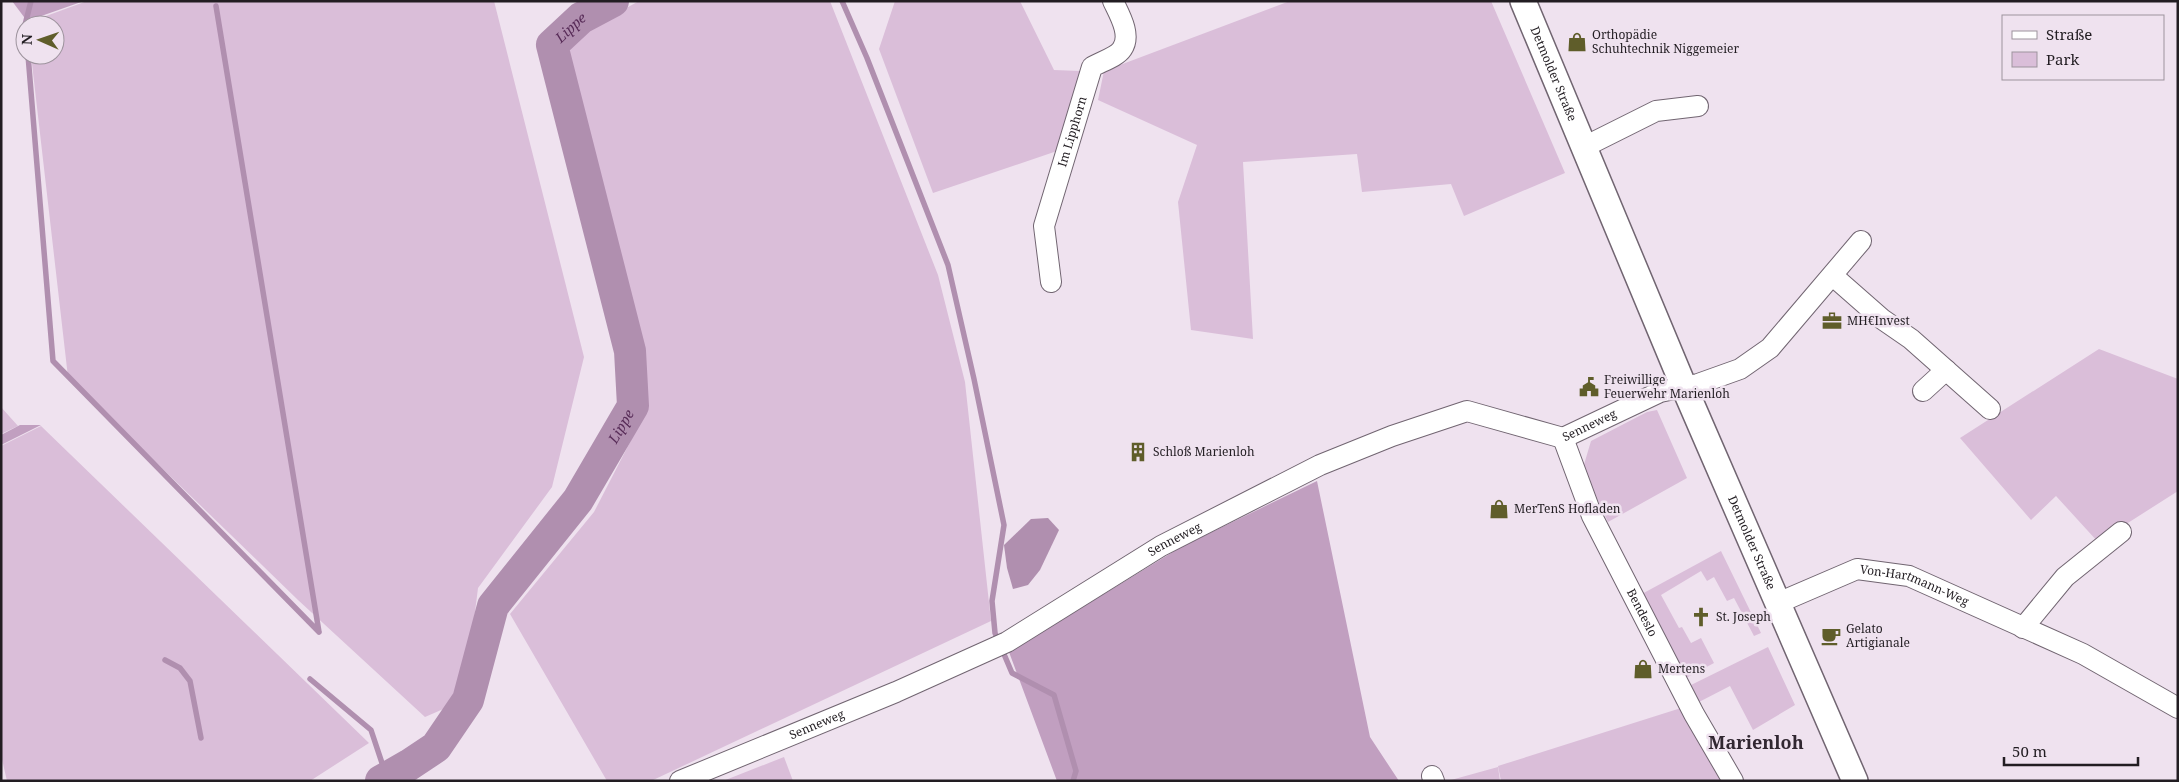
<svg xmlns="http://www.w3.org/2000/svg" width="2179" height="782" font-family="'Noto Serif',serif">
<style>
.green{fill:#dabed9}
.forest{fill:#c19fc0}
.water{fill:#b08faf}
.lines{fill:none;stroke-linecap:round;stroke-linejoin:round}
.stream{stroke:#b08faf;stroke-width:5.5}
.river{stroke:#b08faf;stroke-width:32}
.minor-casing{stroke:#716571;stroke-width:22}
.tertiary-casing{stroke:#716571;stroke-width:28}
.minor{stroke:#fff;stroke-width:20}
.tertiary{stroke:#fff;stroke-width:25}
.labels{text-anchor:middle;stroke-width:5;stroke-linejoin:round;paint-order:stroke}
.poi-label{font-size:12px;fill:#221d22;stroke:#efe2ef;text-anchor:start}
.street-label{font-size:12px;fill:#221d22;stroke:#efe2ef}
.water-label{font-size:14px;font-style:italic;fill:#582c58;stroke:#efe2ef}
.district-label{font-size:18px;font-weight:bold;fill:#312731;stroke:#efe2ef}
</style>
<rect width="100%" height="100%" fill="#efe2ef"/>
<!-- green -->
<path class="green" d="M87 1H494L584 357 552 487 478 588 464 700 425 717 298 600 68 377 31 55H55V25H28L27 23Z
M639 1H830L938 275 965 382 991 621 651 781H607L510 614 594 512 643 417 641 352 565 42Z
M895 1H1020L1054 70 1080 71 1057 151 933 193 879 49Z
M1290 1H1491L1565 173 1464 216 1451 184 1362 192 1357 154 1243 162 1253 339 1191 330 1178 202 1197 145 1098 100 1104 71Z
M2099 349 2178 379V491L2098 542 2056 496 2031 520 1960 438Z
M1 407 18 426 1 434Z
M1657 410 1687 478 1608 522 1583 468 1591 441 1647 412Z
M41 426 369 743 310 781H7L1 755V446Z
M1721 551 1761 633 1754 636 1734 598 1727 601 1714 577 1707 581 1701 571 1661 595 1679 628 1682 627 1691 643 1701 638 1714 663 1686 678 1640 595Z
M1768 647 1795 705 1753 730 1730 686 1699 702 1691 685Z
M1681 708 1723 781H1501L1498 766Z
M784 757 793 781H723Z
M1498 767 1500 781H1451V780Z"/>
<!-- forest -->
<path class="forest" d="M12 1H84L27 21Z
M20 425H41L1 445V435Z
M1317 481 1370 737 1399 781H1057L1009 652 1181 547Z"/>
<!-- water -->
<path class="water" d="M1048 518 1059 530 1040 570 1028 585 1013 589 1007 568 1004 545 1031 519Z"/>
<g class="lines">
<!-- stream -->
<path class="stream" d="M842 1 867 58 948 265 974 379 1004 525 992 601 995 633 1012 673 1054 695 1076 771 1073 781
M216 6 319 632
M25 25 31 1
M28 55 53 361 319 632
M165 660 180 668 190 681 201 738
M310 679 371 730 387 778"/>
<!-- river -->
<path class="river" id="s1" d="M381 781 409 765 436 747 468 700 493 606 578 500 633 406 630 351 552 45 581 18 613 1"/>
<defs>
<g id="minor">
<path d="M1584 147 1656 111 1698 106"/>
<path d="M1833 276 1882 319 1911 339 1990 409"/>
<path id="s2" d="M1051 282 1044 226 1092 67C1100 62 1117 57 1122 49 1132 35 1119 14 1113 1"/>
<path d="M1923 391 1946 370"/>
<path id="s3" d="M1563 438 1592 516 1694 714 1733 781"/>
<path id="s4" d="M1778 603 1857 569 1909 576 2083 654 2178 708"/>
<path d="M2023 628 2065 577 2121 532"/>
<path d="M1432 776 1434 781"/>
<path id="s5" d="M680 781 896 692 1007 642 1161 546 1320 465 1392 436 1467 411 1563 438 1660 392 1698 384 1740 369 1770 348 1861 241"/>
</g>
<g id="tertiary">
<path id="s6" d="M1523 1 1684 387 1855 781"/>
</g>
</defs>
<!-- minor casing -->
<use href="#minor" class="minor-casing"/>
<!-- tertiary casing -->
<use href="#tertiary" class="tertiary-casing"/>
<!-- minor -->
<use href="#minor" class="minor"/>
<!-- tertiary -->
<use href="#tertiary" class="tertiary"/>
</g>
<!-- icons -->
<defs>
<symbol id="shop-bare" viewBox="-9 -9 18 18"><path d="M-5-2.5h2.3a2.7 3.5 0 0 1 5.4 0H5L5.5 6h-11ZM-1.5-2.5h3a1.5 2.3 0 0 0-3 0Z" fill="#5f5d2a" stroke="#efe2ef" stroke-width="2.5" paint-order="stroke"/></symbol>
<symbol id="office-bare" viewBox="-9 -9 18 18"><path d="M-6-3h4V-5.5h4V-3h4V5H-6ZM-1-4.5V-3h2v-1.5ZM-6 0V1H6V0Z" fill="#5f5d2a" stroke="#efe2ef" stroke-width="2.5" paint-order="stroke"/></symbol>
<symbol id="civic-bare" viewBox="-9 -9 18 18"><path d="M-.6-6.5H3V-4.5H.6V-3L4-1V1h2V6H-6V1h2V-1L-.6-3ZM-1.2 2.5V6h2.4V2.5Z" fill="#5f5d2a" stroke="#efe2ef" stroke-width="2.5" paint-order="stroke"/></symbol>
<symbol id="building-bare" viewBox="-9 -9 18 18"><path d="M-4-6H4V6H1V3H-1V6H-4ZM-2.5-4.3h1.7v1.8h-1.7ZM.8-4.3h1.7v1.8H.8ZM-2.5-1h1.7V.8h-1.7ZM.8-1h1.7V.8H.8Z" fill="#5f5d2a" stroke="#efe2ef" stroke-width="2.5" paint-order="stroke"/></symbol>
<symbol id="church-bare" viewBox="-9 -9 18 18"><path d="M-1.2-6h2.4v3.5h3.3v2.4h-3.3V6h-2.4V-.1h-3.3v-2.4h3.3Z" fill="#5f5d2a" stroke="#efe2ef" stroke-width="2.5" paint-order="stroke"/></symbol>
<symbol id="cafe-bare" viewBox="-9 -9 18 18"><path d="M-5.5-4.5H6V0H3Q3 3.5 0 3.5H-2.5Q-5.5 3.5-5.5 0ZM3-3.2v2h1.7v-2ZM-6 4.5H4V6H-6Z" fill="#5f5d2a" stroke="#efe2ef" stroke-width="2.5" paint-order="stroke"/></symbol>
</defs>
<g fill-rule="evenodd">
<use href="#shop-bare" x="1563" y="28" width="28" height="28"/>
<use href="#office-bare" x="1818" y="307" width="28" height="28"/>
<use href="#civic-bare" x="1575" y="373" width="28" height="28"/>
<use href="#building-bare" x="1124" y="438" width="28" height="28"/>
<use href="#shop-bare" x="1485" y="495" width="28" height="28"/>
<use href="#church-bare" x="1687" y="603" width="28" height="28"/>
<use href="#cafe-bare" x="1817" y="622" width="28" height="28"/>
<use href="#shop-bare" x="1629" y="655" width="28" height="28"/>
</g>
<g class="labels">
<!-- poi labels -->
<g class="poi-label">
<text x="1592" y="39">Orthopädie<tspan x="1592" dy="14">Schuhtechnik Niggemeier</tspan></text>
<text x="1847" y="325">MH€Invest</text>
<text x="1604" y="384">Freiwillige<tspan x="1604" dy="14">Feuerwehr Marienloh</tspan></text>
<text x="1153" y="456">Schloß Marienloh</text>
<text x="1514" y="513">MerTenS Hofladen</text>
<text x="1716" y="621">St. Joseph</text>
<text x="1846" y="633">Gelato<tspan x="1846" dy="14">Artigianale</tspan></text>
<text x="1658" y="673">Mertens</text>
</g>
<!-- street labels -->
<g class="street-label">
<text dy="4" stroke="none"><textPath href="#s6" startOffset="79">Detmolder Straße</textPath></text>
<text dy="4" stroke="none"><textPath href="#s2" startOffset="155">Im Lipphorn</textPath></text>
<text dy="4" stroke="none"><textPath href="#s5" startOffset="1001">Senneweg</textPath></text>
<text dy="4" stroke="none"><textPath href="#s5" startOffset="552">Senneweg</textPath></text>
<text dy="4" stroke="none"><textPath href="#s6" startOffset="588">Detmolder Straße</textPath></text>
<text dy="4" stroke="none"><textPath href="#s4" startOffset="146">Von-Hartmann-Weg</textPath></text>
<text dy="4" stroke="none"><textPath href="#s3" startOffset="192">Bendeslo</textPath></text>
<text dy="4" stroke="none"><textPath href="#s5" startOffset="148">Senneweg</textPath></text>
</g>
<!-- water labels -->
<g class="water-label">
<text dy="5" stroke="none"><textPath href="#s1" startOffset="860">Lippe</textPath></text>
<text dy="5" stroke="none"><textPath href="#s1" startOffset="440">Lippe</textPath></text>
</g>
<!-- district labels -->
<g class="district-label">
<text x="1756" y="749">Marienloh</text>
</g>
</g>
<!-- border -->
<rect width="2179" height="782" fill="none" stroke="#221d22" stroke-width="5"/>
<!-- legend -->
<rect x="2002" y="15" width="162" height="65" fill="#efe2ef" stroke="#9d939d"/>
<rect x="2012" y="31" width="25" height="8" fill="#ffffff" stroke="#9d939d"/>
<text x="2046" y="40" font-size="15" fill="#221d22">Straße</text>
<rect x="2012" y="52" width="25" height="15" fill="#dabed9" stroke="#9d939d"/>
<text x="2046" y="65" font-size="15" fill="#221d22">Park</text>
<!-- north arrow -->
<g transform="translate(40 40) rotate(272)"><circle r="24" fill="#efe2ef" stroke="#9d939d"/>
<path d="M0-4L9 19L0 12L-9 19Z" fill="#5f5d2a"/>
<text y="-8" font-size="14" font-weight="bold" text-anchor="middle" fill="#221d22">N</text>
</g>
<!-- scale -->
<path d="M2004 757v8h134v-8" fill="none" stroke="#221d22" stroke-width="2.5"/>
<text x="2012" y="757" font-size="15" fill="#221d22" stroke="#efe2ef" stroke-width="4" paint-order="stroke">50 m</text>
</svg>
